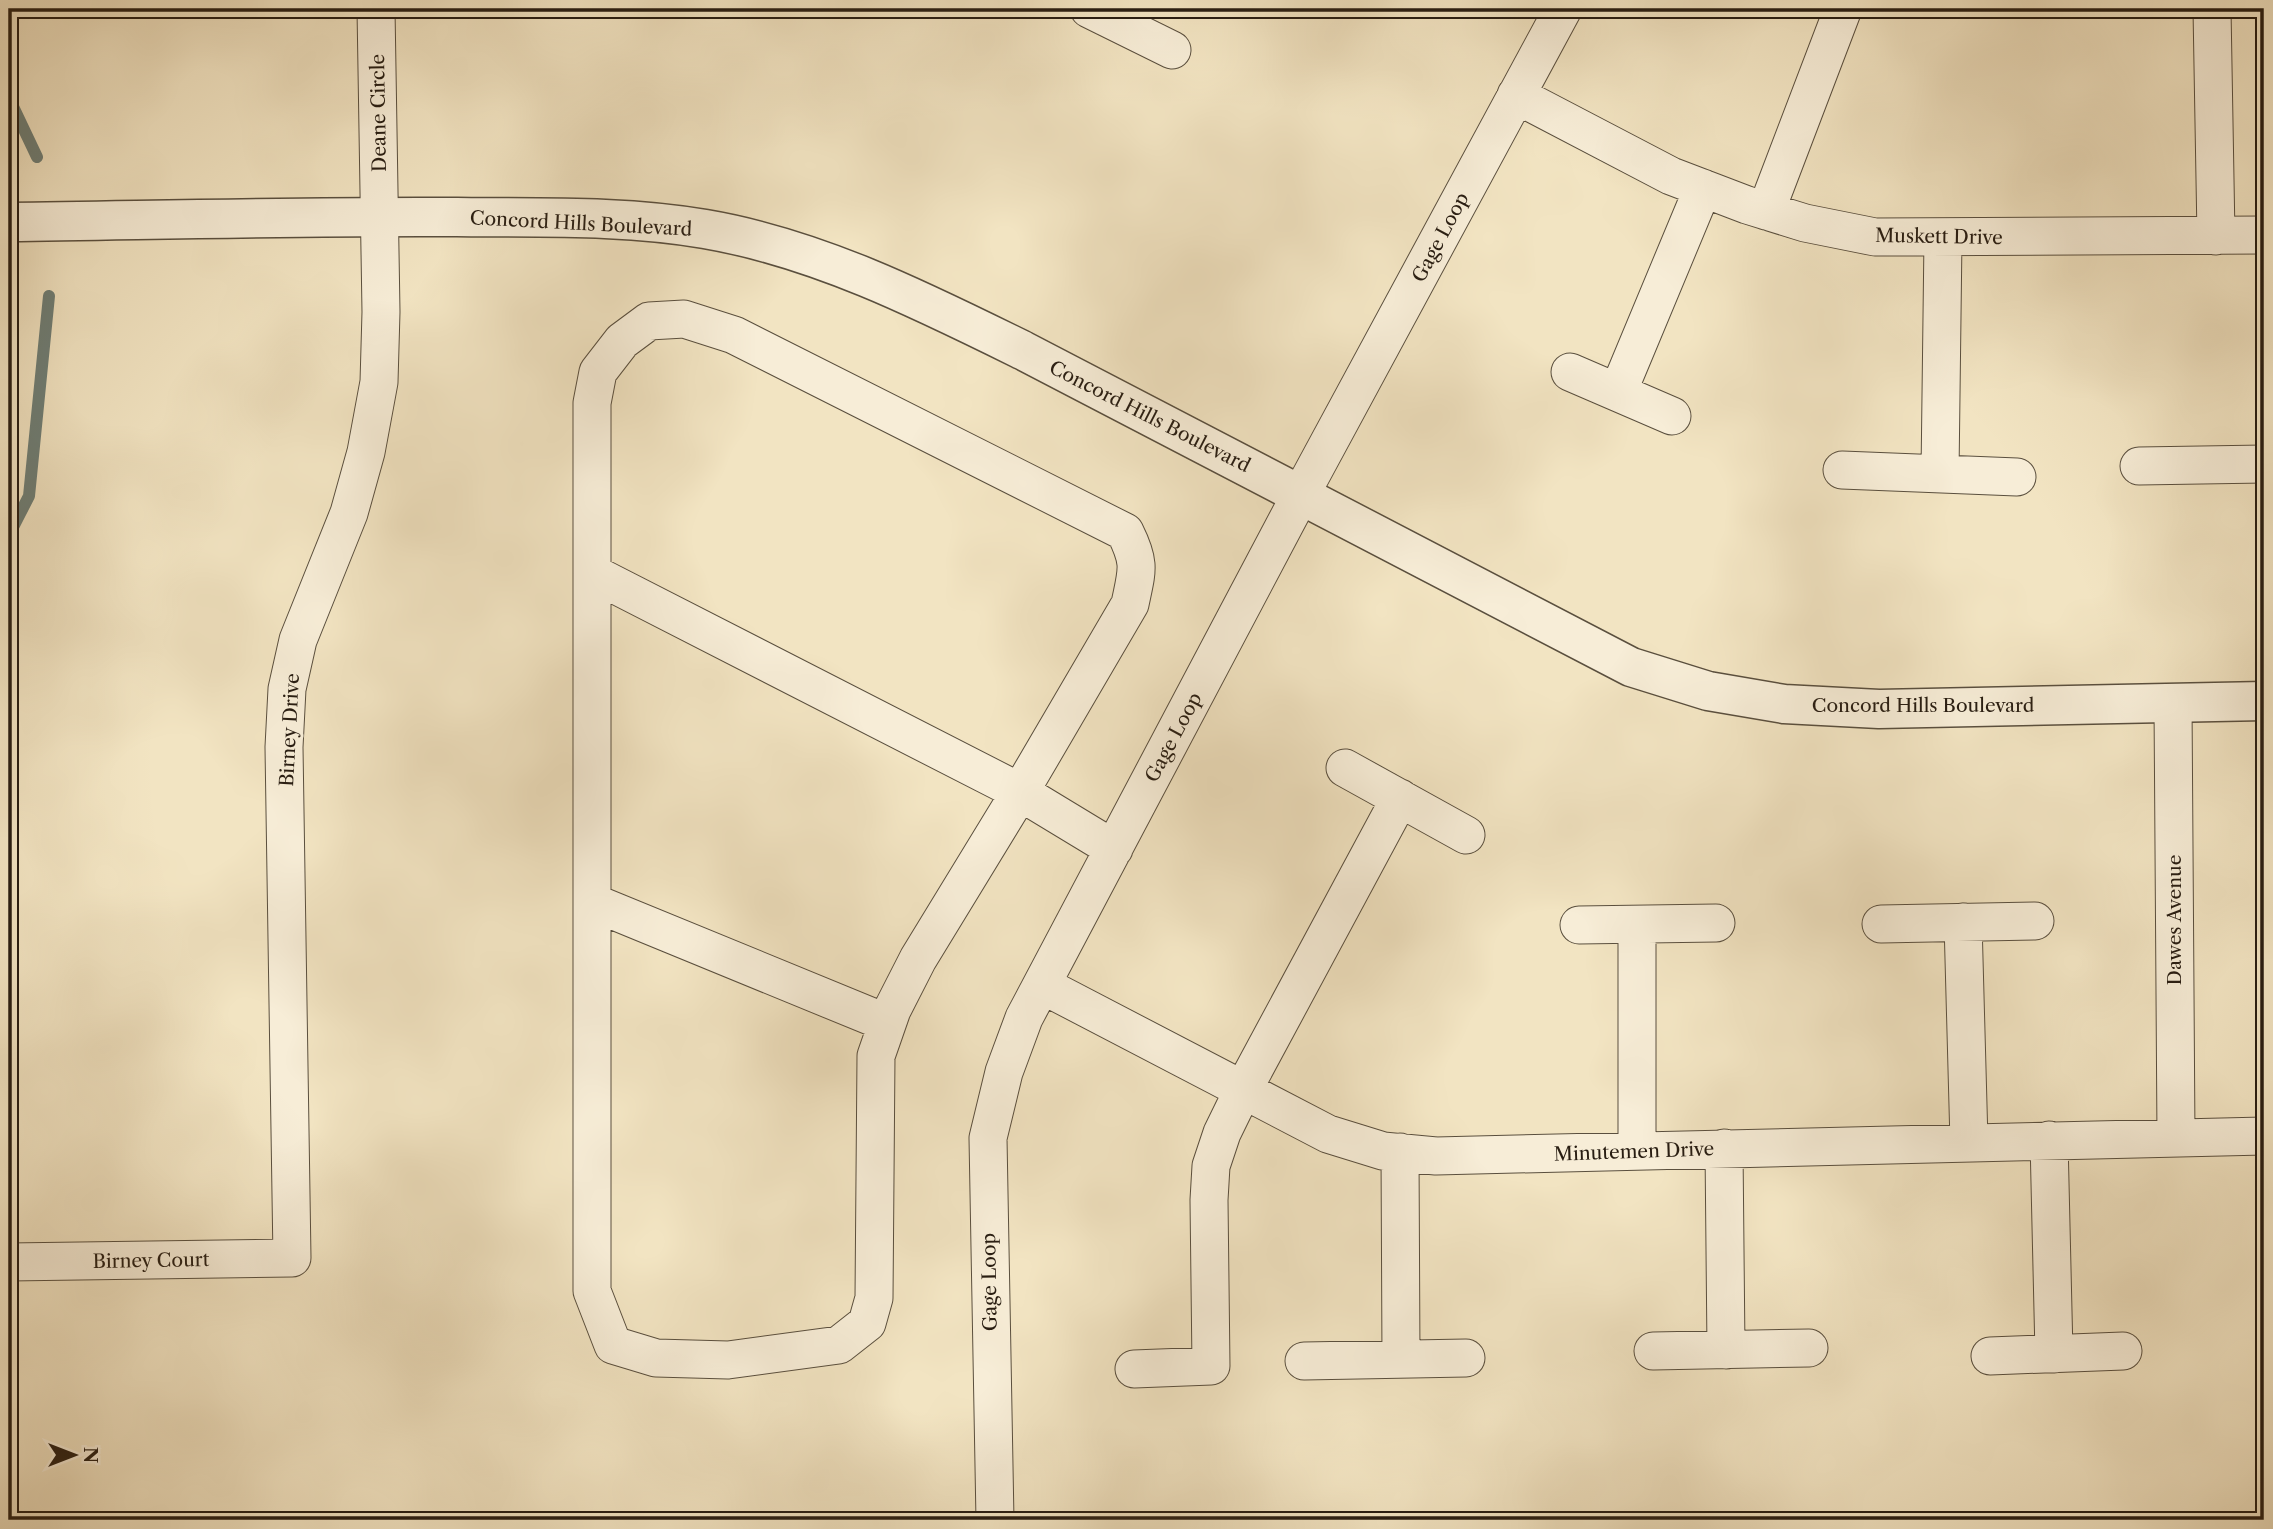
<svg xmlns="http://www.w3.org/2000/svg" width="2273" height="1529" font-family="'Libre Caslon Text',serif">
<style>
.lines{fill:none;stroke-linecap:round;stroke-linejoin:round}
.stream{stroke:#6e7e76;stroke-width:12}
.minor-casing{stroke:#5a4f3e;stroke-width:39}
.tertiary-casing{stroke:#5a4f3e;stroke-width:41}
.minor{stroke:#f7edd7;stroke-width:37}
.tertiary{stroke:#f7edd7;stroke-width:38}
.labels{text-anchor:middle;stroke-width:6;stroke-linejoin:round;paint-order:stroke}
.street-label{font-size:19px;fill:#281d12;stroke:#f7edd7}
</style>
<rect width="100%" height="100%" fill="#f2e4c2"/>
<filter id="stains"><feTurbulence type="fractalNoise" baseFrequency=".00286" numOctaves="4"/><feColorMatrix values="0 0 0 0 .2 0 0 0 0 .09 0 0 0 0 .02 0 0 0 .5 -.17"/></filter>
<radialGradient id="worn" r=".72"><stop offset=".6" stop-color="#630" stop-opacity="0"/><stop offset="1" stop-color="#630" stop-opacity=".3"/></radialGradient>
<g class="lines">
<!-- stream -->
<path class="stream" d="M9 98 37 157
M9 535 29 496 49 296"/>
<defs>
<path id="minor" d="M1089 9 1172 50
M2212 9 2216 236
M1516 95 1671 176 1747 205 1805 223 1875 237 2264 235
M1766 211 1843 9
M1570 372 1672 416
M1618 392 1703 188
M2139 466 2264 464
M1842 470 2017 477
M1940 474 1943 238
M592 573 1020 792 918 959 892 1010 876 1056 874 1298 867 1323 839 1345 728 1360 656 1358 613 1345 592 1291V403L598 372 622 341 649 321 684 319 734 335 1125 532C1141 564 1137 570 1130 604L1020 792 1114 849
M2173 703 2176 1137
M1345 768 1466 835
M592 902 887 1023
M1963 922 1969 1142
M1881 924 2035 921
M1579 925 1716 923
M1637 925V1151
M1042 985 1328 1134 1383 1151 1436 1156 2264 1136
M2049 1140 2054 1354
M1724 1148 1726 1350
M1400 1152 1401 1359
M9 1262 292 1258 284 747 287 689 298 640 349 513 366 452 379 382 381 312 376 9
M1653 1351 1809 1348
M1990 1356 2123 1351
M1304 1361 1466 1358
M1134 1369 1211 1366 1209 1200 1211 1166 1222 1133 1243 1090 1400 798
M995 1520 988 1138 1004 1072 1024 1018 1301 494 1563 9"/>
<path id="tertiary" d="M9 222C158 220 308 216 457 217 539 218 624 215 705 229 817 248 923 301 1024 351L1631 667 1708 691 1784 704 1879 709 2264 701"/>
</defs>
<!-- minor casing -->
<use href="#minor" class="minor-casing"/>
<!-- tertiary casing -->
<use href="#tertiary" class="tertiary-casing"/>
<!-- minor -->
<use href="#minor" class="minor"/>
<!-- tertiary -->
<use href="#tertiary" class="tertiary"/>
</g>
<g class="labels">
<!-- street labels -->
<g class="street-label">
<text transform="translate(378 113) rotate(-91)" y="7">Deane Circle</text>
<text transform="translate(581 223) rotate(3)" y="7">Concord Hills Boulevard</text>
<text transform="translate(1939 236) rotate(1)" y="7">Muskett Drive</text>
<text transform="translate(1440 237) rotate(-62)" y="7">Gage Loop</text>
<text transform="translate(1150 416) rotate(27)" y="7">Concord Hills Boulevard</text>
<text x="1923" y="712">Concord Hills Boulevard</text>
<text transform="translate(289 730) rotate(-87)" y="7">Birney Drive</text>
<text transform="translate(1173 737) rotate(-62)" y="7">Gage Loop</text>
<text transform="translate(2174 920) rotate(-90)" y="7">Dawes Avenue</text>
<text transform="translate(1634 1151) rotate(-2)" y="7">Minutemen Drive</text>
<text transform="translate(151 1260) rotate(-1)" y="7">Birney Court</text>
<text transform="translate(989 1282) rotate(-91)" y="7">Gage Loop</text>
</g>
</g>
<!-- margin -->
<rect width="2273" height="1529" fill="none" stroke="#f2e4c2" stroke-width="35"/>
<rect x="10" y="10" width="2252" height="1508" fill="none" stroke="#281d12" stroke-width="3.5"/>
<rect x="18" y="18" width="2238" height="1494" fill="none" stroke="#281d12" stroke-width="2"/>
<!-- north arrow -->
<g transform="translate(74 1455) rotate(90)" stroke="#f7edd7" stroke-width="5" paint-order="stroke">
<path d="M0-5L12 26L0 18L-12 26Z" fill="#281d12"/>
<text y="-10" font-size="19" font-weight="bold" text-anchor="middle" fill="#281d12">N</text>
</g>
<rect width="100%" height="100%" filter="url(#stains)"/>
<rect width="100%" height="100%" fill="url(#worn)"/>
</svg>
